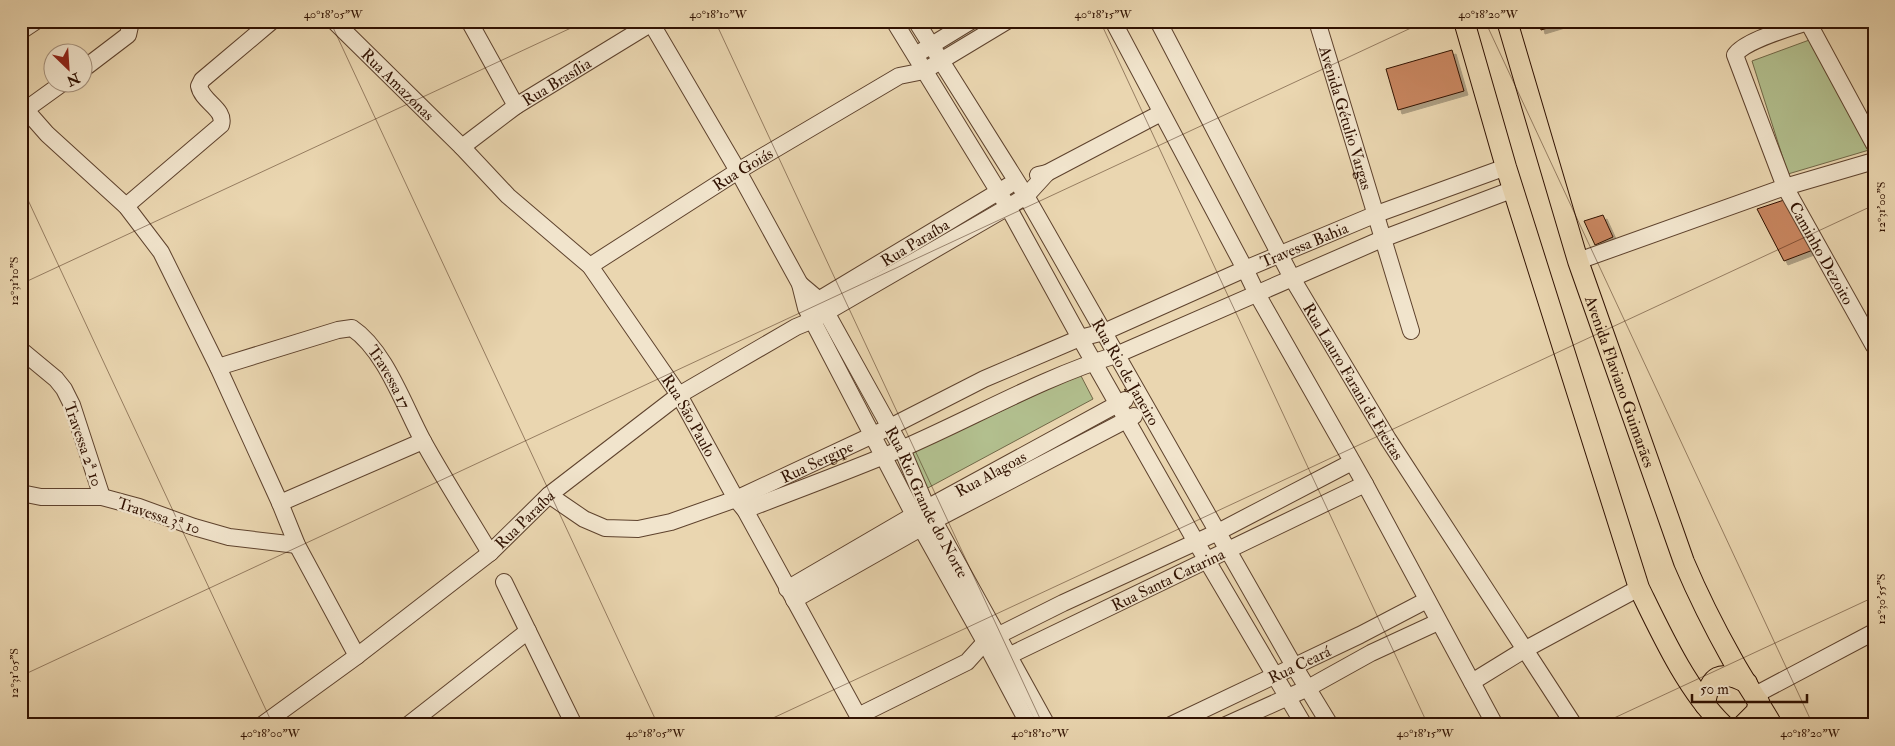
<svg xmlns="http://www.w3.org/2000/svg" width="1895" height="746" font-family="'IM FELL Double Pica',serif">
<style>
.park{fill:#b2bf8e;stroke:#716848}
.building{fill:#c98660;stroke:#301101;filter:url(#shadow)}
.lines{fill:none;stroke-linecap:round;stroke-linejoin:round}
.minor-casing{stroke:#5e422d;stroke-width:18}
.major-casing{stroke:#301101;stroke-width:22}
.minor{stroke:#f1e4cc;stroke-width:16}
.major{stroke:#ead6b0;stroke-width:20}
.ticks{fill:none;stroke:#301101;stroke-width:1;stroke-opacity:0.45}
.labels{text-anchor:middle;stroke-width:5;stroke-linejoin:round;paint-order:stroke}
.street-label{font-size:16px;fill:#301101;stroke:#f1e4cc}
.neatline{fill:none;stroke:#301101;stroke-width:2}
.ticks-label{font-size:12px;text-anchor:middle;fill:#301101}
</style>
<defs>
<filter id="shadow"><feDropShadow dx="4" dy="4" stdDeviation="0" flood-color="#0004"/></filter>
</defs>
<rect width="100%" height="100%" fill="#ead6b0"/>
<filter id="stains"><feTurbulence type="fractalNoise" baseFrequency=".004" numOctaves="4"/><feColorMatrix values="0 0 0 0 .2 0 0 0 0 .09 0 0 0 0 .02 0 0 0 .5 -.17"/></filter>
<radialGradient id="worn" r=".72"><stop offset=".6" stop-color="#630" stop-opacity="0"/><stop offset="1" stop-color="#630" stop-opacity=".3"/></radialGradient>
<!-- park -->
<path class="park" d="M1812 39 1869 150 1788 174 1752 61Z
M1080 374 1093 399 924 490 908 455Z"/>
<!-- building -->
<path class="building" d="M1539 21H1571L1541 30Z
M1452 50 1464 91 1398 110 1386 69Z
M1787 199 1813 250 1784 261 1757 209Z
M1603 215 1613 237 1595 245 1584 221Z"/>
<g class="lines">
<defs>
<g id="minor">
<path id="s1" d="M334 21 462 147 508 196 590 266 679 395 736 499 745 510 863 725"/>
<path d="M469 21 516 106"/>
<path d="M650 21 738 171 800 284 806 308 914 515 985 642 1029 725"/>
<path d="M894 21 1008 207 1080 338 1196 542 1304 725"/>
<path id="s2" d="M916 21 1026 196 1294 666 1330 725"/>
<path d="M1113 21 1245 269 1257 294 1365 484 1495 725"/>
<path id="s3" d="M1158 21 1292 278 1388 439 1574 725"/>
<path id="s4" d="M1317 21 1411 331"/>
<path id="s5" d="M1810 21C1791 28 1745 40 1735 55L1785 187 1874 346"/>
<path d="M1808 22 1874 144"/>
<path d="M21 31 36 21"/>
<path d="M922 51 971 21"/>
<path d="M82 70 128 35 130 26 126 21"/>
<path d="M25 109 47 134 126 206 161 252 218 367 280 503 297 545 357 656"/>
<path d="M21 113 64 82"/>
<path id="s6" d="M462 147 516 106 655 21"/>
<path d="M1038 175 1047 173 1161 113"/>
<path d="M126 206 221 125C226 109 202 102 199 86L202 80 272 21"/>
<path d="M1578 261 1785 187 1874 161"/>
<path id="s7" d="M590 266 738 171 899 76 924 71 1007 21"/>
<path id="s8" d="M800 284 819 300 826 312 902 449 927 508 1047 725"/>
<path id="s9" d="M810 305 1008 186"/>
<path d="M21 350 56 379 64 389 72 405 102 497"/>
<path id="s10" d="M218 367 338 330 352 328C385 350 404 406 423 441 444 479 468 516 490 553"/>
<path d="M21 493 41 497H102L139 507 194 527 229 537 297 545"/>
<path id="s11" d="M549 495 584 519 605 528 638 529 671 522 736 499 890 427 984 379 1080 338 1104 332 1245 269 1374 215 1506 167"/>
<path d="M280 503 423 441"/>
<path d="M745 510C797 490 849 471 901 449 973 418 1041 378 1116 355L1382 239 1514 189"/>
<path d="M504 582 574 725"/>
<path id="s12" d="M787 589 914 515 1125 400"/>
<path d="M794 600 935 520 1134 416"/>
<path id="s13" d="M1002 659 1365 484"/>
<path d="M1472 682 1524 650 1639 588"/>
<path d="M1755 695 1874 632"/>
<path d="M858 716 967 662 985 642 1063 603 1218 532 1352 462"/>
<path id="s14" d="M262 725 357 656 490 553 549 495 679 395 796 327 813 320 1008 207 1026 196 1047 173"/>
<path d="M408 725 528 631"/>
<path id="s15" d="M1171 725 1360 635 1427 600"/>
<path d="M1226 725 1308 688 1371 653 1438 622"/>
</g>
<g id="major">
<path d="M1464 21 1506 167 1639 588C1661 633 1687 690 1723 725"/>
<path id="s16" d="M1507 21 1578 261 1684 562C1698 595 1714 627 1732 659 1744 681 1759 702 1772 725"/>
<path d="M1705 705C1709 675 1721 669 1747 683"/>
<path d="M1743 725 1756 712 1759 702"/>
</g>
</defs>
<!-- minor casing -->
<use href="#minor" class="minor-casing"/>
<!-- major casing -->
<use href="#major" class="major-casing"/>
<!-- minor -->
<use href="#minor" class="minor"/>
<!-- major -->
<use href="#major" class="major"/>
</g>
<!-- ticks -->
<path class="ticks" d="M330 21 658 725M715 21 1043 725M1100 21 1428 725M1485 21 1813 725M1870 21 1874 28M21 185 273 725M21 284 586 21M21 676 1426 21M758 725 1874 205M1599 725 1874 597"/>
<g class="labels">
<!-- street labels -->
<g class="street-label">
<text dy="6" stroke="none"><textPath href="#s6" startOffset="115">Rua Brasília</textPath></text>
<text dy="6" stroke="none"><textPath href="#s1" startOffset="90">Rua Amazonas</textPath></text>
<text dy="6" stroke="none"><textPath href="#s4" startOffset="101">Avenida Gétulio Vargas</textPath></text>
<text dy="6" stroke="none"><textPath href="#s7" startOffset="181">Rua Goiás</textPath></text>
<text dy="6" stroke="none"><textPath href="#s9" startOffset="122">Rua Paraíba</textPath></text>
<text dy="6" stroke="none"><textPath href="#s11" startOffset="824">Travessa Bahia</textPath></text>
<text dy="6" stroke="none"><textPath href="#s5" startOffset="300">Caminho Dezoito</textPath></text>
<text dy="6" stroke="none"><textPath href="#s2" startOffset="409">Rua Rio de Janeiro</textPath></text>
<text dy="6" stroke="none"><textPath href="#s10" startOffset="202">Travessa 17</textPath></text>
<text dy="6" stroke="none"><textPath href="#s3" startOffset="410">Rua Lauro Farani de Freitas</textPath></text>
<text dy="6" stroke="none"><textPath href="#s16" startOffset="378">Avenida Flaviano Guimarães</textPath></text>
<text dy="6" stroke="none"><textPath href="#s1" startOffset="534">Rua São Paulo</textPath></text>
<text transform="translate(84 444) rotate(71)" y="6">Travessa 2ª 10</text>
<text dy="6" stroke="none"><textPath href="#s11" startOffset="290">Rua Sergipe</textPath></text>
<text dy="6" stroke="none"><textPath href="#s12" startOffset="234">Rua Alagoas</textPath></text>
<text dy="6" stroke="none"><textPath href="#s8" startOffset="254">Rua Rio Grande do Norte</textPath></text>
<text transform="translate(159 515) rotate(18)" y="6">Travessa 3ª 10</text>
<text dy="6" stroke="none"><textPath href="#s14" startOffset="334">Rua Paraíba</textPath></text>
<text dy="6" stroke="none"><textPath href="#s13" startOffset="184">Rua Santa Catarina</textPath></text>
<text dy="6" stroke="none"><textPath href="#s15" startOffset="142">Rua Ceará</textPath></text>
</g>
</g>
<!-- margin -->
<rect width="1895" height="746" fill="none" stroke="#ead6b0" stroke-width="55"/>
<!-- north arrow -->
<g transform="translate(68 68) rotate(155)"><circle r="24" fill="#f1e4cc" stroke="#a4907b"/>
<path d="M0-4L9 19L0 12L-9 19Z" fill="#8f2418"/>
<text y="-8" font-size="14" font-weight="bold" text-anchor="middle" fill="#301101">N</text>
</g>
<!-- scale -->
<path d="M1692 694v8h115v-8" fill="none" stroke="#301101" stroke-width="2.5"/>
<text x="1700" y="694" font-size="15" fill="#301101" stroke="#f1e4cc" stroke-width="4" paint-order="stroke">50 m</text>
<rect x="28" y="28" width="1840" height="690" class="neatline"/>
<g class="ticks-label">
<text x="333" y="18">40°18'05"W</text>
<text x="718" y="18">40°18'10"W</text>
<text x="1103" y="18">40°18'15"W</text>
<text x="1488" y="18">40°18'20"W</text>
<text transform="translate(1881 207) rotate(-90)" y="4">12°31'00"S</text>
<text transform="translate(14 281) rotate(-90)" y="4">12°31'10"S</text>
<text transform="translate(1881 599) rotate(-90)" y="4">12°30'55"S</text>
<text transform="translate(14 673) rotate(-90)" y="4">12°31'05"S</text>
<text x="270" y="737">40°18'00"W</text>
<text x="655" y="737">40°18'05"W</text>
<text x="1040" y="737">40°18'10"W</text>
<text x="1425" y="737">40°18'15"W</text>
<text x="1810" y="737">40°18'20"W</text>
</g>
<rect width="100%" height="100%" filter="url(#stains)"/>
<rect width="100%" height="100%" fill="url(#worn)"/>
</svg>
